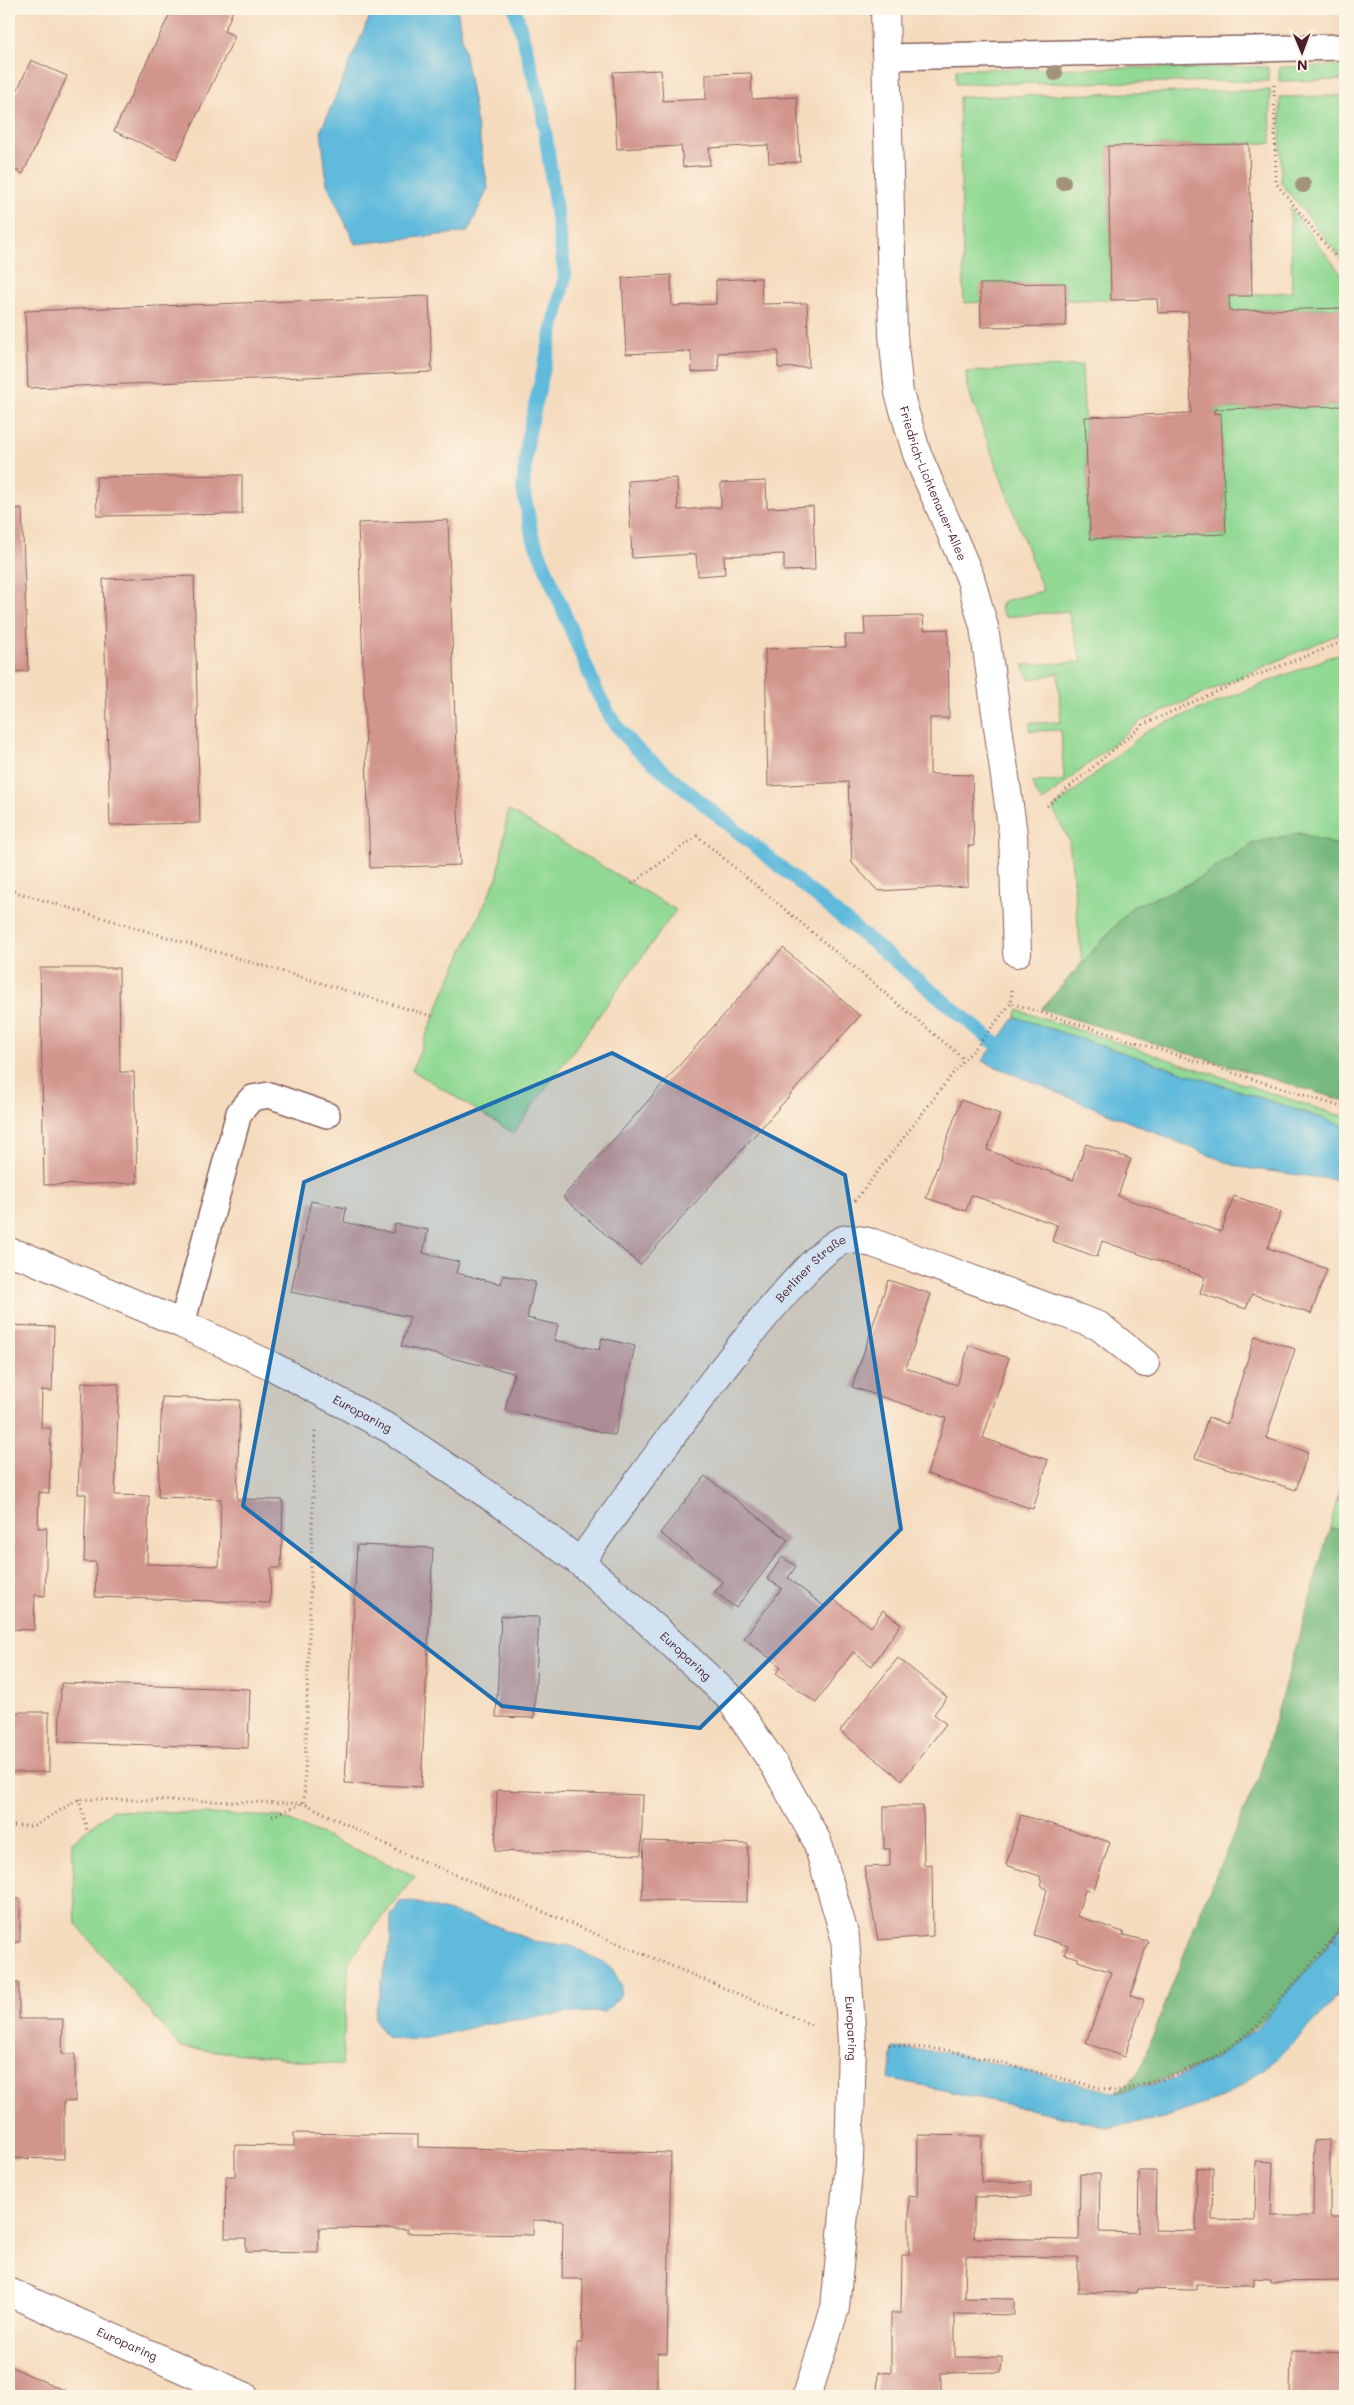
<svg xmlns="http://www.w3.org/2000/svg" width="1354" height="2405" font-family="Mali,sans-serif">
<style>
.green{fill:#92d994;stroke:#6e7c60}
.forest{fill:#75b97e;stroke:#606c54}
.water{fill:#5ebadc;stroke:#546c84}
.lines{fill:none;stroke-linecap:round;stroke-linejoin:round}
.stream{stroke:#5ebadc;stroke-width:14}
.building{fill:#d1958e}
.lane-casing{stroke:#86615e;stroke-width:28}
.street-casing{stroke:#86615e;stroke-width:30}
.path{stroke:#86615e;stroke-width:3;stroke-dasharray:1 4;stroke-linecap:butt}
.lane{stroke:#fff;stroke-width:25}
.street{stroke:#fff;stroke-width:28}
.tree{fill:#a3927e}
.marked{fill:#1f6fb2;fill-opacity:0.2;stroke:#1f6fb2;stroke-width:4;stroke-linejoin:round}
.labels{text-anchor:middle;stroke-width:4;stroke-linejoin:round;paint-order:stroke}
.street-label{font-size:12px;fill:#4a1f2b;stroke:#fcf5e5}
</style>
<rect width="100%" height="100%" fill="#fcf5e5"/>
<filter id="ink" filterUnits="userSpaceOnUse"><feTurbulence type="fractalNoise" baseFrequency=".02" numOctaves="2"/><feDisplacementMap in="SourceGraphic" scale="10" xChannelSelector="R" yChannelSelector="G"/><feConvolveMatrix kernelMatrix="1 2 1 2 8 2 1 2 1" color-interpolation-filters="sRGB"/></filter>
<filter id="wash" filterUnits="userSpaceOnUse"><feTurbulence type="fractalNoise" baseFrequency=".0096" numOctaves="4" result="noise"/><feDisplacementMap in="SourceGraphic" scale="20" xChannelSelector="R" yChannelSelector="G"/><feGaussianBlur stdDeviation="1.12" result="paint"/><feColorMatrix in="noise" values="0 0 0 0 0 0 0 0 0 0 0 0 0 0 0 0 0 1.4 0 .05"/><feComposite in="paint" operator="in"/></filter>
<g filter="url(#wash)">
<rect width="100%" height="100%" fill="#f5dbbe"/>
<!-- green -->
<path class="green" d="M1345 66V80L1279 81V67Z
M1268 67V81L956 84V69Z
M1270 90 1271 143 1108 146 1111 300H1066L1065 283 981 284V302L964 303 959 97Z
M1345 96V263L1281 183 1280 97Z
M1290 207 1345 279V308L1230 311 1229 296 1292 292Z
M1082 365 1090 539 1226 534 1221 413 1214 414V409L1345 406V631L1141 721 1042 802 1034 789 1033 782 1064 780 1061 730 1030 731V723L1061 722 1058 673 1029 680 1023 665 1082 662 1068 611 1005 617 1000 607 1004 601 1043 591 967 387 966 372Z
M1345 651V845L1333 844 1299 833 1254 843 1189 884 1132 907 1082 963 1069 840 1053 809 1148 730Z
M508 810 676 910 513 1133 412 1070 446 988 498 875Z
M1018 1010 1338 1115H1345V1126L1015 1017Z
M1337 1499 1345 1500V1529L1330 1528Z
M112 1810 281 1817 415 1876 349 1960 342 2065 180 2047 76 1924 72 1842Z"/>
<!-- forest -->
<path class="forest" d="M1299 833 1333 844 1345 845V1101L1041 1009 1132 907 1189 884 1254 843Z
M1345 1466V1500L1337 1499Z
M1330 1528 1345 1529V1919C1315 1965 1261 2031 1213 2058 1183 2075 1150 2083 1117 2092L1139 2072 1202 1907 1259 1776Z"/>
<!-- water -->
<path class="water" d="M373 9H457L488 188 468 232 355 244 327 184 321 130Z
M1015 1017 1345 1126V1181L1238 1167 982 1061 996 1044Z
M411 1901 489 1923 533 1941 572 1946 612 1968 621 1985 620 1996 605 2012C566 2012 526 2018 487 2024 454 2030 419 2046 386 2037L374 2018 391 1940V1916L400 1902Z
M1345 1920V1983L1326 2010 1277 2059 1227 2096 1164 2118 1110 2127 889 2078 893 2048 947 2052 1117 2093 1176 2078 1214 2059 1257 2028 1330 1943Z"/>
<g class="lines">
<!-- stream -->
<path class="stream" d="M515 9 542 108 565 276 528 437 523 488 532 535 596 690 611 718 633 746 996 1044"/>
</g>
<g id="blocks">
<!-- building -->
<path class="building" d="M172 9H234L224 31 235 36 176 159 114 131Z
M31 60 67 76 23 174 9 167V109Z
M661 70 663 101 706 99V74L751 73 752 99 797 97 800 162 769 163 768 145 709 148 710 165 683 167 681 146 617 149 613 72Z
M1249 144 1252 296H1229L1230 311 1345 308V406L1214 409V414L1221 413 1226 534 1090 539 1085 417 1191 413 1188 312 1158 313 1157 299 1111 300 1108 146Z
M671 275 672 306 716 304V280L761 278 762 304 807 303 809 367 778 368V351L718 353 719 371 692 372 691 351 626 354 622 278Z
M1065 283 1066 326 981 327 980 284Z
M429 296 432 372 28 388 25 311Z
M242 475V514L97 516 96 477Z
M677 478 678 510 721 507V483L766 481 767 508 813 506 815 570 784 571V554L724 556 725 574 698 576 696 554 632 558 628 481Z
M22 508 28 671 9 672V509Z
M448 520 460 865 370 868 358 523Z
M194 576 200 823 110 825 103 579Z
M923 616 924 630 948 629 949 718H930V774L972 775 974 846H968V886L878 891 852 863 848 782 768 786 765 649 846 647 845 635H865L864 617Z
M783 948 860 1016 640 1265 563 1197Z
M40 968H119L120 1072H134L137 1183 44 1185Z
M961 1100 1000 1114 987 1150 1073 1180 1086 1144 1131 1159 1118 1196 1221 1232 1234 1196 1281 1212 1268 1248 1327 1269 1311 1314 1252 1294 1246 1309 1200 1293 1205 1277 1102 1241 1097 1257 1052 1241 1057 1225 971 1195 966 1211 926 1198Z
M311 1201 346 1208 344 1222 393 1233 395 1224 428 1230 423 1253 459 1262 456 1273 501 1284 503 1275 535 1282 527 1318 558 1325 554 1340 599 1350 602 1338 635 1346 615 1435 505 1410 514 1373 401 1346 410 1317 291 1292Z
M888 1280 931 1294 906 1368 957 1385 969 1345 1009 1358 983 1438 1048 1460 1033 1509 927 1474 946 1418 852 1387Z
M9 1325 54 1327 52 1391 42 1390 41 1428H51L49 1493 39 1492 38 1528H47L45 1596 35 1595 34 1630 9 1629Z
M1255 1336 1295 1349 1266 1438 1308 1452 1296 1490 1195 1458 1208 1417 1227 1424Z
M82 1382 119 1384 115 1495 149 1496 147 1564 219 1566 221 1499 158 1497 162 1397 240 1400 237 1499 283 1500 281 1568H271L270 1603 95 1597 96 1562H84L86 1494H78Z
M705 1476 788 1540 736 1608 715 1592 723 1582 660 1533Z
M357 1545 433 1548 421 1787 345 1783Z
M782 1557 796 1566 788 1578 825 1607 832 1598 871 1627 883 1610 901 1624 872 1666 853 1652 816 1703 776 1673 781 1667 744 1638 782 1588 767 1579Z
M501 1616 539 1617 534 1718 496 1717Z
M898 1658 947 1697 934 1714 946 1724 902 1780 840 1731Z
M61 1683 250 1689 248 1748 59 1742Z
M9 1712H49V1772H9Z
M497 1790 643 1795 641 1855 495 1851Z
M884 1806H923L924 1865 932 1864 933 1936 878 1940 864 1867 890 1866V1849H884Z
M1021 1815 1110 1842 1093 1892 1085 1890 1077 1916 1123 1932V1935L1148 1941 1131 1995 1144 2000 1124 2057 1086 2043 1111 1972 1078 1961V1958L1064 1954 1068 1946 1034 1935 1047 1890 1042 1886 1040 1876 1006 1865Z
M644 1841 748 1844 747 1902 642 1900Z
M9 1899H20V1942H15L14 1983H19V2019H63L62 2054H75V2101H64V2159L9 2158Z
M294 2133 418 2135V2147L671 2153 667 2354 657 2353V2396H576L577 2343H582L583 2279H562L563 2221 533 2220V2235L407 2233V2229L319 2228 318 2253 246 2252V2238H225L226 2176H235V2145L294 2146Z
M918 2135 982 2136 981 2182H1031V2196L974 2197V2238L1079 2240 1080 2174H1100L1099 2232 1138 2233 1139 2171H1156L1155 2230 1196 2231 1197 2168 1213 2167 1212 2220 1255 2221 1256 2161 1273 2162 1271 2216H1313L1314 2141 1330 2140V2217H1345V2281L1270 2282V2279L1254 2278V2286L1196 2285V2290L1138 2289 1137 2293 1078 2292V2257L966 2256 965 2298 1014 2299V2315L955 2314V2357H1002L1001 2372 941 2373V2396H877L878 2372 891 2373V2313H901L902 2255H909V2196L917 2197Z
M1291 2351 1345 2353V2396H1290Z
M9 2366 66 2391 64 2396H9Z"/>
</g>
</g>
<g filter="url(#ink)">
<use href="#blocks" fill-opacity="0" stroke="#86615e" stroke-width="1"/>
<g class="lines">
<defs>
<path id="lane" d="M887 57 1345 47
M182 1324 239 1113 252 1098 269 1095 327 1115"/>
<g id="street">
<path id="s1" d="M885 9 893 335 899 393 917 454 970 577 984 627 1013 834 1017 953"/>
<path id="s2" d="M9 1252 26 1257 182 1324 270 1365 392 1430 509 1509 580 1562 652 1625 728 1696 775 1766 817 1841 845 1937 852 2042 849 2161 835 2308 807 2396"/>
<path id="s3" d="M580 1562C615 1514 805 1243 847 1239 855 1238 865 1242 873 1243L1099 1326 1145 1363"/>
<path id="s4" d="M9 2292 244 2396"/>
</g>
</defs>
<!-- lane casing -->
<use href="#lane" class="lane-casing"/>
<!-- street casing -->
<use href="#street" class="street-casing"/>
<!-- path -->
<path class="path" d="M1274 85 1276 183 1345 269
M1047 806 1144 724 1234 684 1345 641
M632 884 697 836 964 1059
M9 890 435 1017
M1012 990 1011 1003 1345 1108
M855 1201 964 1059 973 1051 1011 1003
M79 1799 87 1830
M272 1816 304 1803 315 1431
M9 1826H34L79 1799 304 1803 399 1851 814 2026
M1330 1942 1345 1951
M889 2045 947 2050 1117 2092 1176 2075 1214 2058 1257 2026 1330 1942 1345 1919"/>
<!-- lane -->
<use href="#lane" class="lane"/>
<!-- street -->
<use href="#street" class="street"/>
</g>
<!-- trees -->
<g class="tree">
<circle cx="1055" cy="73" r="8"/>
<circle cx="1063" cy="182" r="8"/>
<circle cx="1303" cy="185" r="8"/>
</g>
</g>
<!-- marked area -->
<path class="marked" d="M612 1053 845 1175 901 1529 700 1728 502 1706 243 1506 304 1182Z"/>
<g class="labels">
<!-- street labels -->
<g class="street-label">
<text dy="4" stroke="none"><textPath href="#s1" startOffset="481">Friedrich-Lichtenauer-Allee</textPath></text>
<text dy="4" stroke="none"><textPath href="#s3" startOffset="374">Berliner Straße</textPath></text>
<text dy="4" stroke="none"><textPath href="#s2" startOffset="389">Europaring</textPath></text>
<text dy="4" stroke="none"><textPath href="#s2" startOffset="794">Europaring</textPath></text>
<text dy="4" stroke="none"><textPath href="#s2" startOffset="1214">Europaring</textPath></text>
<text dy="4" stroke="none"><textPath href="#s4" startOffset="129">Europaring</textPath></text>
</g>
</g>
<!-- margin -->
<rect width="1354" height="2405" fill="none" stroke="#fcf5e5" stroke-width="30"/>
<!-- north arrow -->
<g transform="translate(1302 52) rotate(179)" stroke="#fcf5e5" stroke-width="4" paint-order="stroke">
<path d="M0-4L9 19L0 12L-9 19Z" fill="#4a1f2b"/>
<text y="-8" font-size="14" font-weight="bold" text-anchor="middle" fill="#4a1f2b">N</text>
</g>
</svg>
